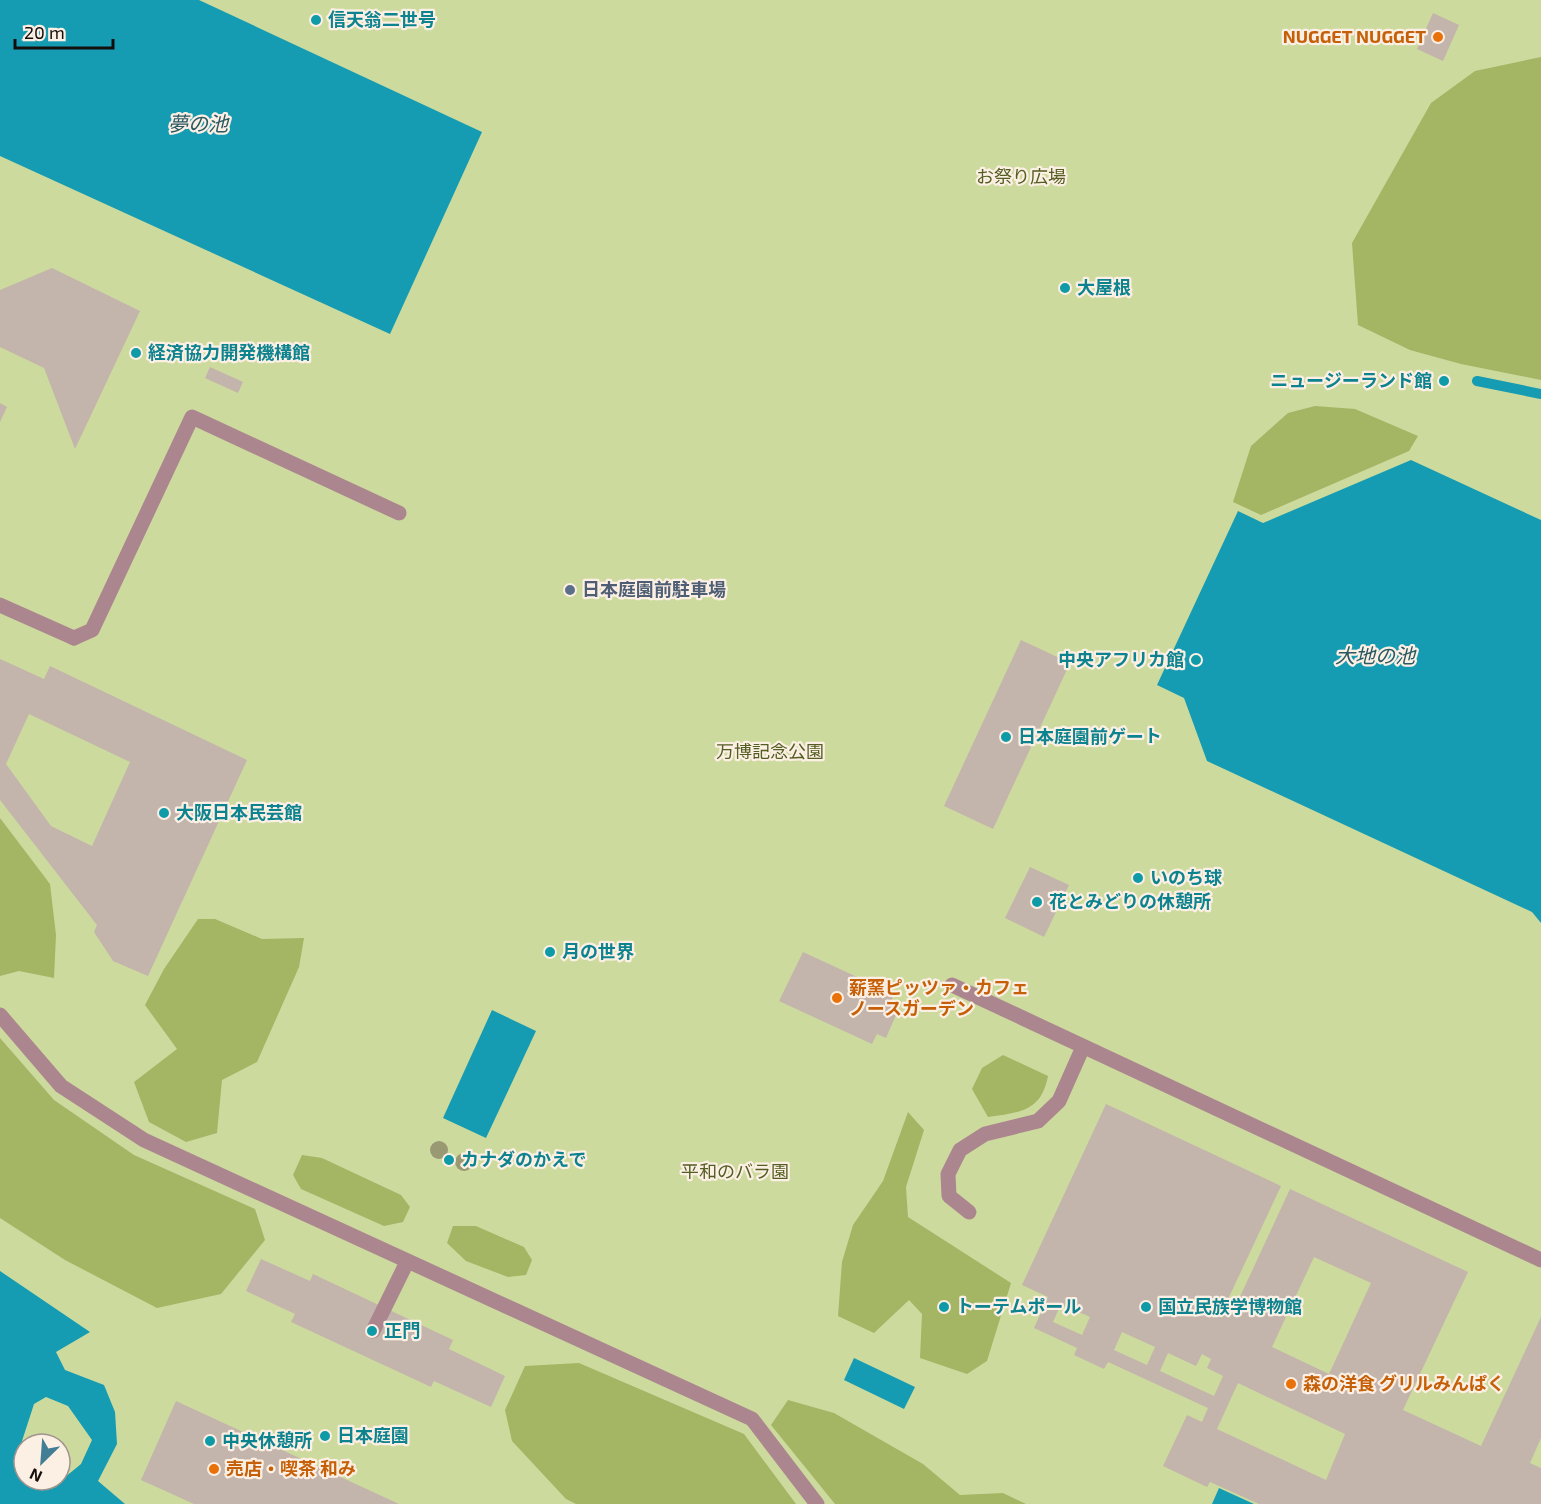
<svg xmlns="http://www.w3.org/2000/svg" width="1541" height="1504" font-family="'Exo 2','Noto Sans JP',sans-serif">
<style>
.green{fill:#cdda9e;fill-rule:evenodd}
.forest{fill:#a4b564}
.water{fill:#159cb2;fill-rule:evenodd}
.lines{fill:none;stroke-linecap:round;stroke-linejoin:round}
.stream{stroke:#159cb2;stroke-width:10}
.building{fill:#c3b4ac;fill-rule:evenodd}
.service{stroke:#ac868f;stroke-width:15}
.minor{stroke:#ac868f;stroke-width:15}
.tree{fill:#999974}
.culture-dot{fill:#0f9aa8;stroke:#fcefe4;stroke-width:2}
.food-dot{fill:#e8710a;stroke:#fcefe4;stroke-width:2}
.service-dot{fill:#5c6f8a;stroke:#fcefe4;stroke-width:2}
.labels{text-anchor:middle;stroke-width:4.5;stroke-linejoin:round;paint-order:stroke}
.culture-label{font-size:18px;font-weight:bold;fill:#0d838f;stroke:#fcefe4;text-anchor:start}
.food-label{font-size:18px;font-weight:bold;fill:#c56008;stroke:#fcefe4;text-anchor:start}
.park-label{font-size:18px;fill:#535e23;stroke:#fcefe4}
.service-label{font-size:18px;font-weight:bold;fill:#4e5e75;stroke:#fcefe4;text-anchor:start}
.water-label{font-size:20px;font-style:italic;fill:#285963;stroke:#fcefe4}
</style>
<rect width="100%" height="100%" fill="#efe2d7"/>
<!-- green -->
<path class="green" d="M0 0H1541V1504H0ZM24 1444H60V1480H24Z"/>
<!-- forest -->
<path class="forest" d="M1541 57V380L1461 364 1410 350 1358 325 1352 243 1431 103 1475 71Z
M1315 406 1355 409 1418 436 1409 451 1261 515 1233 502 1251 446 1288 413Z
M0 818 50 884 56 935 54 978 19 971 0 976Z
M198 919H215L262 939 304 938 299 967 257 1062 222 1080 217 1133 186 1142 149 1122 134 1082 177 1049 145 1005 164 969Z
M0 1038 54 1100 134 1155 255 1209 265 1240 221 1294 157 1308 65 1260 0 1218Z
M1003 1055 1048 1076C1041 1112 1020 1112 988 1117L972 1089 982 1068Z
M908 1112 924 1130 906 1187 908 1217 1011 1283 987 1361 967 1374 920 1358 922 1314 909 1300 874 1333 838 1316 842 1262 853 1225 883 1181Z
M302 1155 322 1158 401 1195 410 1207 403 1222 384 1226 301 1189 293 1175Z
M453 1226H476L524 1247 532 1260 526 1275 508 1277 466 1261 447 1243Z
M579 1363 744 1434 796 1504H576L566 1499 512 1441 505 1410 525 1366Z
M788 1400 834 1413 923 1464 960 1495 1003 1493 1026 1504H835L771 1425Z"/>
<!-- water -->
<path class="water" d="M0 0H199L482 132 390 334 0 156Z
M1411 460 1541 520V923L1532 912 1207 761 1184 698 1157 685 1238 511 1263 523Z
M492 1010 536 1031 486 1138 443 1118Z
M0 1271 90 1332 56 1352 65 1370 104 1385 115 1412 117 1444 98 1481 125 1504H0ZM46 1397 68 1406 92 1440 81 1464 53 1487 46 1480H24L22 1441 34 1404Z
M854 1358 915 1387 904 1409 844 1380Z
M1219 1488 1254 1504H1212Z"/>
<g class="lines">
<!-- stream -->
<path class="stream" d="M1477 381 1541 394"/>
</g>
<!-- building -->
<path class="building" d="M1433 13 1459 25 1443 61 1417 49Z
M52 268 140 311 75 449 44 368 0 347V290Z
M210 367 243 382 238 393 205 378Z
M0 403 7 407 0 422Z
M1021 640 1070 663 993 829 944 806Z
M0 659 44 679 50 666 247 760 148 976 113 961 94 932 97 925 0 800ZM29 714 130 762 92 846 51 826 6 764Z
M1030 867 1069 885 1044 937 1005 918Z
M803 952 894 994 890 1005 899 1008 886 1038 877 1034 872 1044 779 1001Z
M1106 1104 1281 1186 1223 1310 1232 1314 1290 1189 1468 1272 1403 1410 1481 1446 1541 1317V1438L1530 1463 1541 1468V1504H1259L1210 1482 1207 1487 1163 1466 1187 1415 1202 1422 1208 1408 1108 1362 1104 1369 1074 1355 1077 1348 1034 1328 1048 1297 1022 1285ZM1314 1257 1371 1283 1329 1374 1272 1347ZM1061 1304 1090 1317 1082 1335 1053 1322ZM1122 1332 1155 1347 1147 1365 1114 1350ZM1168 1353 1196 1366 1202 1354 1211 1359 1207 1368 1223 1376 1214 1396 1160 1371ZM1238 1383 1345 1434 1326 1480 1217 1429Z
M261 1259 310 1281 313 1274 453 1340 449 1349 505 1376 491 1407 434 1381 431 1387 291 1322 295 1314 246 1291Z
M176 1401 399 1504H194L141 1480Z"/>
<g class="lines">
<!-- service -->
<path class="service" d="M74 638 92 630 192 417 399 513
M952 985 1541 1260
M0 1015 61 1086 144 1140 752 1419 817 1504
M969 1212 949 1196 948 1174 960 1150 985 1134 1038 1121 1059 1101 1083 1047
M373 1331 407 1262"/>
<!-- minor -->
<path class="minor" d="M0 605 74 638"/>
</g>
<!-- trees -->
<g class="tree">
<circle cx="439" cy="1150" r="9"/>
<circle cx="464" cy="1162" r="9"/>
</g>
<!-- markers -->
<g class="culture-dot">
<circle cx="316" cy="20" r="6"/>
<circle cx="1065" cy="288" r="6"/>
<circle cx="136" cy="353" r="6"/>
<circle cx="1444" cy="381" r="6"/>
<circle cx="1196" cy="660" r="6"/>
<circle cx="1006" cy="737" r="6"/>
<circle cx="164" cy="813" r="6"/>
<circle cx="1138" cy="878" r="6"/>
<circle cx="1037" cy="902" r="6"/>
<circle cx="550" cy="952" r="6"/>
<circle cx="449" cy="1160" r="6"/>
<circle cx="944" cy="1307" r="6"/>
<circle cx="1146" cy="1307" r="6"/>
<circle cx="372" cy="1331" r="6"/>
<circle cx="325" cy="1436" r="6"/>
<circle cx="210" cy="1441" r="6"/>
</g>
<g class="food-dot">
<circle cx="1438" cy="37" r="6"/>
<circle cx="837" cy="998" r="6"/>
<circle cx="1291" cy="1384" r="6"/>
<circle cx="214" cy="1469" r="6"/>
</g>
<circle class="service-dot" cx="570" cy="590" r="6"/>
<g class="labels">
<!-- culture labels -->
<g class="culture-label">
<text x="328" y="26">信天翁二世号</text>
<text x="1077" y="294">大屋根</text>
<text x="148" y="359">経済協力開発機構館</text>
<text x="1432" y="387" text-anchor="end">ニュージーランド館</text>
<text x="1184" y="666" text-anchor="end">中央アフリカ館</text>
<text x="1018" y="743">日本庭園前ゲート</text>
<text x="176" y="819">大阪日本民芸館</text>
<text x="1150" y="884">いのち球</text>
<text x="1049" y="908">花とみどりの休憩所</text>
<text x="562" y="958">月の世界</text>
<text x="461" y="1166">カナダのかえで</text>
<text x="956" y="1313">トーテムポール</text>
<text x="1158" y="1313">国立民族学博物館</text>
<text x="384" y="1337">正門</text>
<text x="337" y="1442">日本庭園</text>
<text x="222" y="1447">中央休憩所</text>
</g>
<!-- food labels -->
<g class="food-label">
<text x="1426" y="43" text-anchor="end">NUGGET NUGGET</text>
<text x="849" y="994">薪窯ピッツァ・カフェ<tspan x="849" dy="21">ノースガーデン</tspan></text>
<text x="1303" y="1390">森の洋食 グリルみんぱく</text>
<text x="226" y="1475">売店・喫茶 和み</text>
</g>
<!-- park labels -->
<g class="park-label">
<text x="1021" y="183">お祭り広場</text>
<text x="770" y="758">万博記念公園</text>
<text x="735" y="1178">平和のバラ園</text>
</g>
<!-- service labels -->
<g class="service-label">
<text x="582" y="596">日本庭園前駐車場</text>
</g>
<!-- water labels -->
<g class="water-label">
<text x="198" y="131">夢の池</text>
<text x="1375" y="663">大地の池</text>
</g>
</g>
<!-- north arrow -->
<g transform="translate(42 1462) rotate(205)"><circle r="28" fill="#fcefe4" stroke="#9f958e" stroke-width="1.5"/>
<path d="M0-4.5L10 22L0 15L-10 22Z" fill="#417e95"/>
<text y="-9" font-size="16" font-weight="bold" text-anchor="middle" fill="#140f0c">N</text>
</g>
<!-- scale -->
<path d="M15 39v9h98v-9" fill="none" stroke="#140f0c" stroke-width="3"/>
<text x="24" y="39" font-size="18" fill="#140f0c" stroke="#fcefe4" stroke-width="4.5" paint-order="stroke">20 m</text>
</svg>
